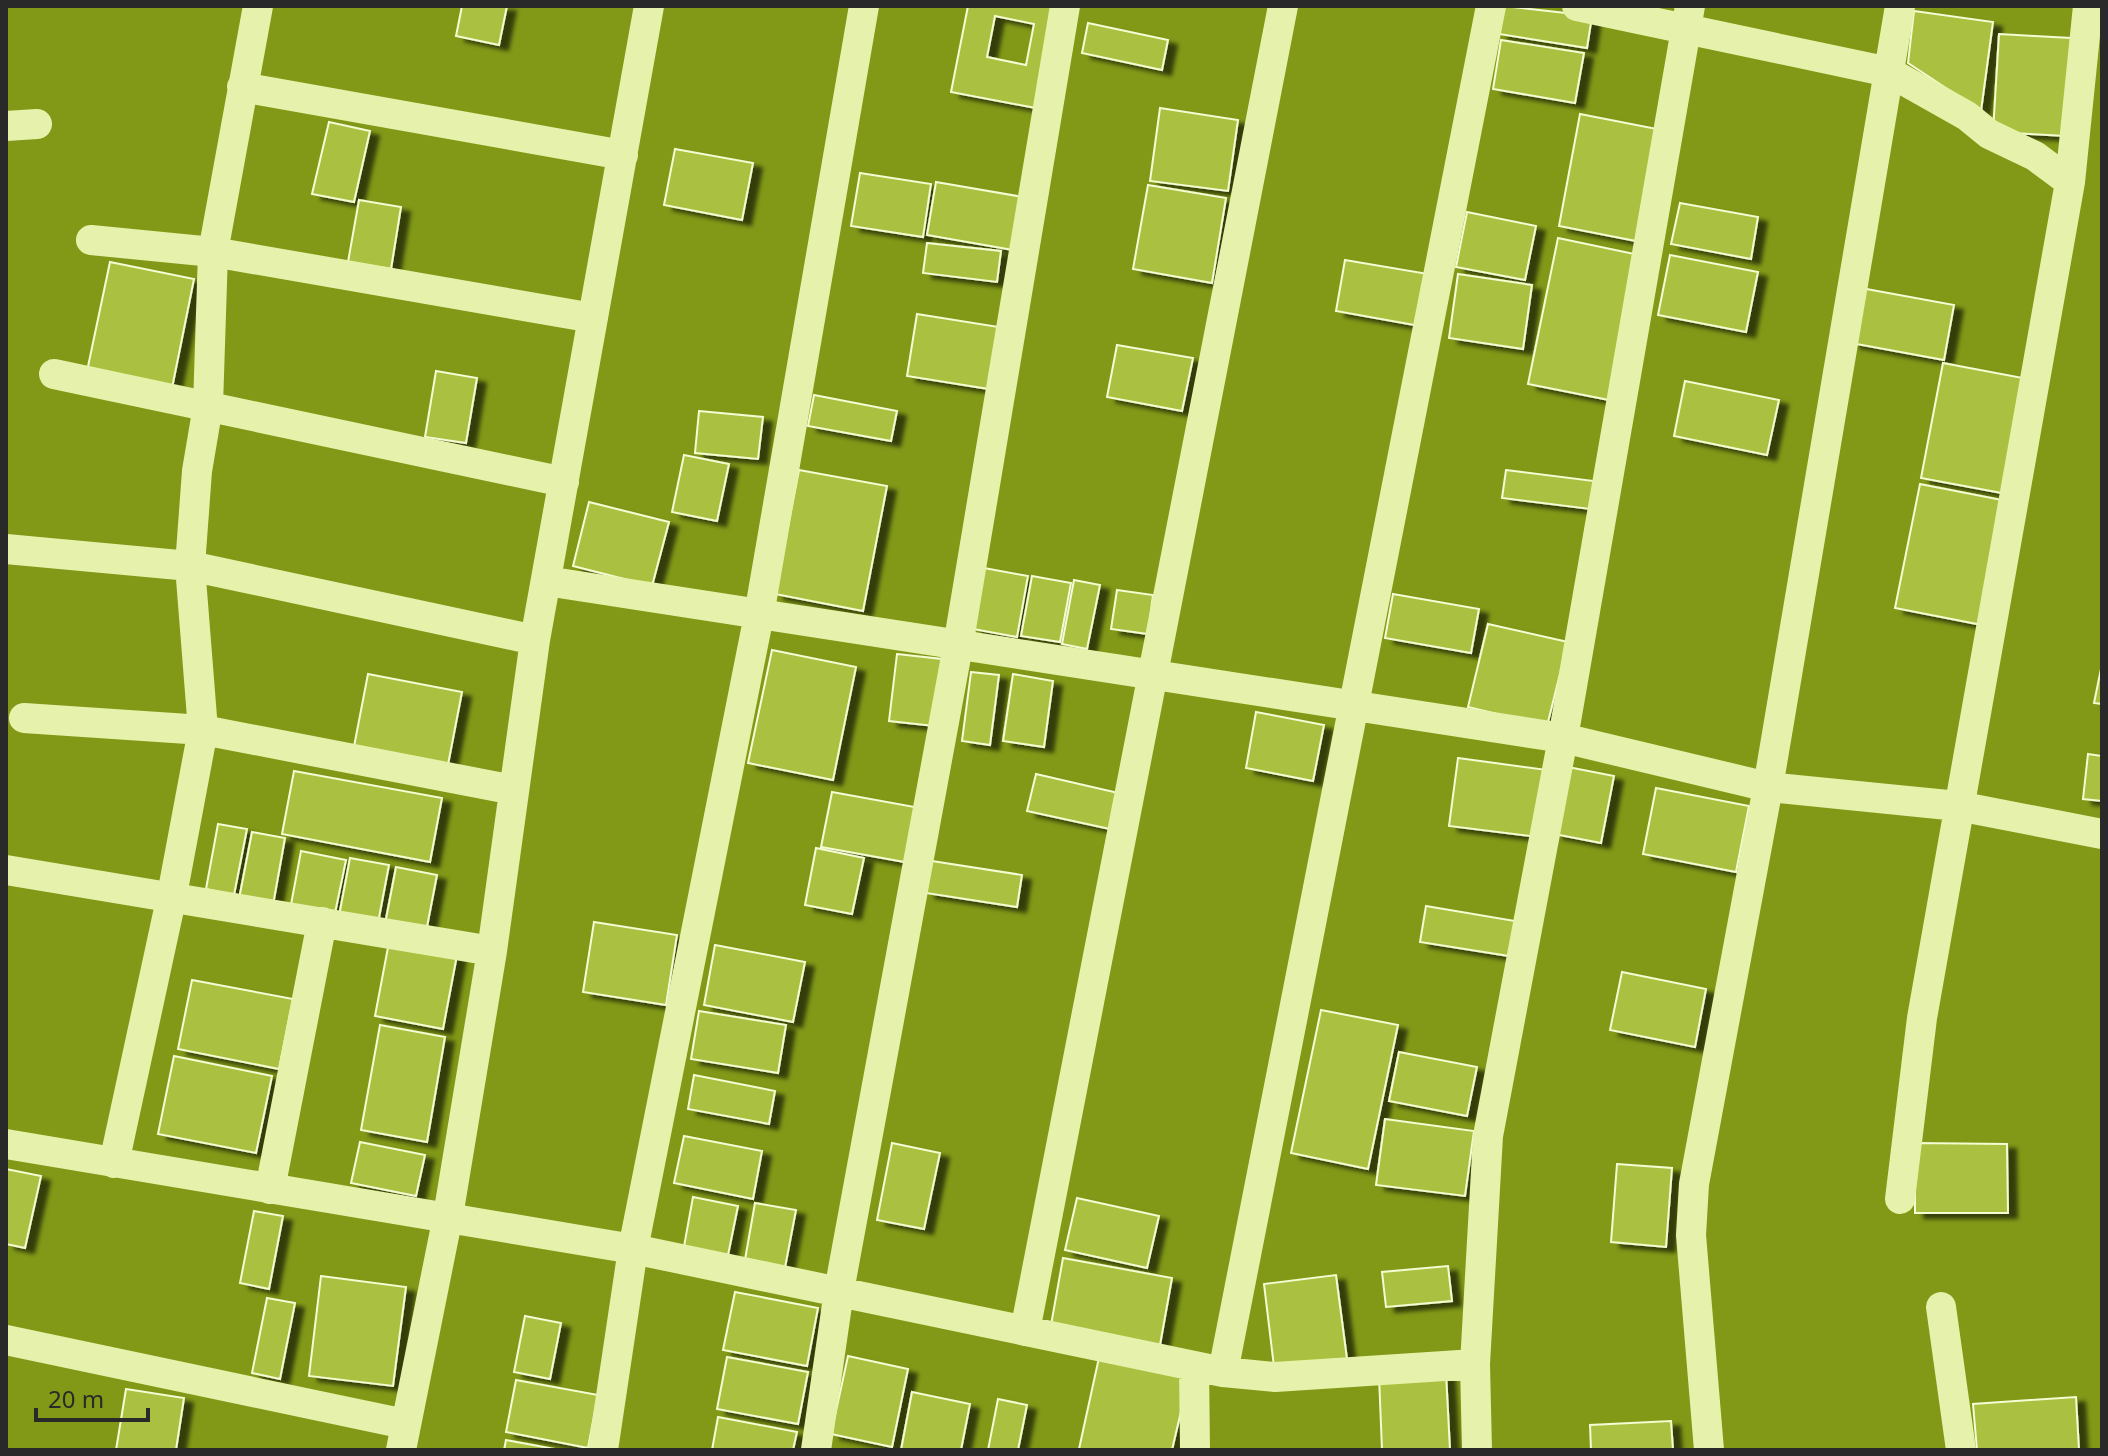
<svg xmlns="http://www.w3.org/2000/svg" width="2108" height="1456" font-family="'Noto Sans',sans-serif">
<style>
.building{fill:#aac03f;stroke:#f5fcd3;stroke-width:2;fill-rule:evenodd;filter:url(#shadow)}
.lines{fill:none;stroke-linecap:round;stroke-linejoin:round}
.street{stroke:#e6f2ab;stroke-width:30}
</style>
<defs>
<filter id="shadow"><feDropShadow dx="9" dy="5" stdDeviation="2" flood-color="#0009"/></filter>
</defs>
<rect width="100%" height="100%" fill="#819917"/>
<!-- building -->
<path class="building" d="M462 6H507L499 45 456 36Z
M968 6H1061L1041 109 951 92ZM995 16 1034 24 1026 65 987 57Z
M1503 6 1592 16 1587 48 1499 34Z
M1914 11 1993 22 1981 111 1908 63Z
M1088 23 1168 40 1162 70 1082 53Z
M1999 34 2071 38 2065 136 1993 132Z
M1501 40 1584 53 1575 103 1493 89Z
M1160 108 1238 120 1228 191 1150 181Z
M1580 114 1662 130 1641 242 1559 226Z
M329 122 370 131 354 202 312 194Z
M675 149 753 163 742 220 664 205Z
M860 173 931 184 923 237 851 226Z
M936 182 1023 197 1013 250 927 235Z
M1148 185 1226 198 1212 283 1133 269Z
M359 200 401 207 391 269 348 262Z
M1680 203 1758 217 1751 259 1671 244Z
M1467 212 1536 226 1525 280 1456 267Z
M1558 238 1644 256 1614 401 1528 384Z
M927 243 1001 251 997 282 923 273Z
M1670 255 1758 272 1746 332 1658 315Z
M1345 260 1428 274 1420 326 1336 311Z
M110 262 194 279 171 393 86 376Z
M1458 274 1532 285 1523 349 1449 338Z
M1861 288 1954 305 1944 360 1851 343Z
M917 314 1005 328 995 390 907 376Z
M1117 345 1193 358 1182 411 1107 397Z
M1943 363 2028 379 2007 494 1921 478Z
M436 371 477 378 466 443 425 437Z
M1685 381 1779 400 1767 455 1674 436Z
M814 395 897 411 891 441 808 426Z
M699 411 763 417 758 459 695 453Z
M684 455 729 464 717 521 672 512Z
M799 470 887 486 863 611 775 594Z
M1506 470 1594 481 1590 509 1502 498Z
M1920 484 2007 501 1982 625 1895 608Z
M589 502 669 522 652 586 573 566Z
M984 568 1028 576 1017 637 973 629Z
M1032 576 1071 583 1060 642 1021 636Z
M1074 580 1100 585 1087 649 1062 644Z
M1117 590 1153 595 1148 634 1111 629Z
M1393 594 1479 609 1471 653 1385 638Z
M1488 624 1568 642 1547 726 1468 707Z
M772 650 856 667 833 780 748 763Z
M897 654 942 659 934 726 889 721Z
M2102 664V704L2094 703Z
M971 672 999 675 990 745 962 741Z
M368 674 462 692 446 775 352 757Z
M1013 674 1053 681 1044 747 1003 741Z
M1256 712 1324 725 1313 781 1246 768Z
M2088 754 2102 756V801L2083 799Z
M1458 758 1547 770 1538 837 1449 826Z
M1568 767 1614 776 1601 843 1554 834Z
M294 771 442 798 430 862 282 834Z
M1036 774 1127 795 1119 831 1027 811Z
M1656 788 1749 806 1736 872 1643 854Z
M832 792 920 808 910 863 821 847Z
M218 824 247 829 234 895 206 889Z
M252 832 285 838 273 905 239 899Z
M816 848 864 858 852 914 805 905Z
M301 851 346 860 334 918 290 910Z
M350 858 389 865 378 923 339 916Z
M932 861 1022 875 1017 907 926 893Z
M396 867 437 875 426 932 385 924Z
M1426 906 1515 921 1509 956 1420 942Z
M594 922 677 935 666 1005 583 992Z
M389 942 457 955 443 1029 375 1016Z
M715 945 805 962 793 1022 704 1005Z
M1622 972 1706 989 1695 1047 1610 1030Z
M192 980 293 999 279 1069 178 1049Z
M1321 1010 1398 1025 1368 1169 1291 1153Z
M699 1011 786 1025 778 1073 691 1059Z
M380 1025 445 1037 427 1142 361 1130Z
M1399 1052 1477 1067 1467 1116 1389 1101Z
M174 1056 272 1076 256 1153 158 1134Z
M694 1075 775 1091 769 1124 688 1109Z
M1385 1119 1474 1131 1465 1196 1376 1185Z
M684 1136 762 1151 753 1199 674 1183Z
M360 1142 425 1155 416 1196 351 1183Z
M892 1143 940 1153 924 1229 877 1220Z
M1915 1143 2007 1144 2008 1213H1915Z
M1617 1164 1672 1168 1666 1247 1611 1242Z
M6 1169 41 1176 25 1248 6 1244Z
M693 1197 738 1206 727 1260 683 1252Z
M1077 1198 1159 1216 1147 1268 1065 1250Z
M755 1203 796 1210 783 1278 743 1271Z
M254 1211 283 1216 269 1289 240 1283Z
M1063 1258 1172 1278 1160 1345 1051 1325Z
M1448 1266 1452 1301 1386 1307 1382 1272Z
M1336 1275 1347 1359 1274 1367 1264 1284Z
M321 1276 406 1287 393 1386 309 1376Z
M735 1292 818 1308 807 1366 723 1350Z
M267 1298 295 1303 280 1379 252 1373Z
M525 1316 561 1323 550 1379 514 1372Z
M1100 1353 1190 1373 1172 1450 1079 1449Z
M848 1356 908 1369 892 1447 831 1434Z
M727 1357 808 1372 798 1424 717 1409Z
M1446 1373 1450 1450H1382L1379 1376Z
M516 1380 598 1395 588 1448 506 1432Z
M126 1389 184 1398 176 1450H116Z
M912 1392 970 1404 961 1450H901Z
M2076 1397 2079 1450H1977L1973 1404Z
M998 1399 1027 1405 1018 1450H988Z
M718 1417 797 1432 793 1450H712Z
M1671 1421 1673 1450H1591L1590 1425Z
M506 1440 560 1450H504Z"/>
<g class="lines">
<!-- street -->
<path class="street" d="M1577 6 1889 72 1967 116 1989 134 2035 156 2070 182
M242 87 623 155
M6 126 37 124
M91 240 213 252 593 318
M54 374 564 482
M6 549 190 566 535 640
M546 581 1563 738 1768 787 1958 806 2102 834
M24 718 203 730 514 790
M6 870 492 951
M6 1144 633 1249 1223 1372 1275 1377 1475 1364
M114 1163 172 895 203 730 190 566 197 471 208 406 213 252 258 6
M270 1189 322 922
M1900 1199 1922 1018 2070 182 2088 6
M1941 1307 1961 1450
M1025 1331 1283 6
M6 1340 405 1424
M1194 1366 1195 1450
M1223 1372 1491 6
M401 1450 448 1216 492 951 535 640 649 6
M603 1450 633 1249 759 615 864 6
M816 1450 839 1291 958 646 1065 6
M1477 1450 1475 1364 1488 1136 1563 738 1690 6
M1709 1450 1691 1235 1694 1184 1768 787 1900 6"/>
</g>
<!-- border -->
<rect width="2108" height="1456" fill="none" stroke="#292929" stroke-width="16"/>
<!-- scale -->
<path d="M36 1408v12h112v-12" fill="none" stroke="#292929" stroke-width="4"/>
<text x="48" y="1408" font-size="24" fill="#292929" stroke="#819917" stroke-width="6" paint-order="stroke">20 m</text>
</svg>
